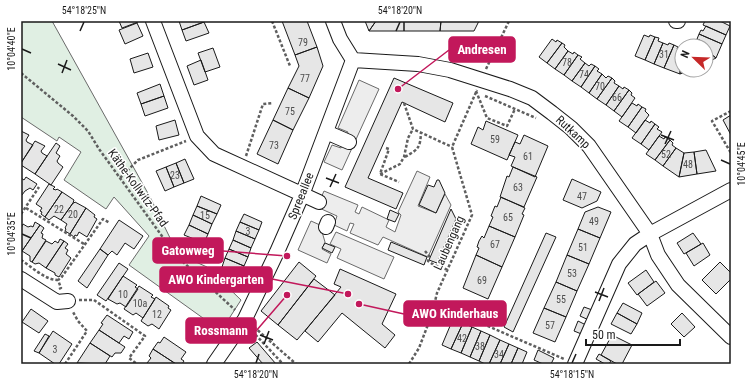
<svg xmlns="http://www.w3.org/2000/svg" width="752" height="385" font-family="'Roboto Condensed',sans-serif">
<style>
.green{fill:#e0efe3;stroke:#6a6a6a}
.parking{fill:#ededed;stroke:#6a6a6a}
.building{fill:#e6e6e6;stroke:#1a1a1a}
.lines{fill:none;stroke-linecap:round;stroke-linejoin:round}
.minor-casing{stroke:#1a1a1a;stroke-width:16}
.path{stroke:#5f5f5f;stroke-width:2.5;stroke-dasharray:3 2;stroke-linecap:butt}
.minor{stroke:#fff;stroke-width:14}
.ticks{fill:none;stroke:#1a1a1a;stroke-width:1.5}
.labels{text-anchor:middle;stroke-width:3;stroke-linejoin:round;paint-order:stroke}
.number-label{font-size:10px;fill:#4d4d4d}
.street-label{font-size:12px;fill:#1a1a1a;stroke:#fff}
.leader{fill:none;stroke:#c2185b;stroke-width:1.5}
.callout-dot{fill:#c2185b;stroke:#fff;stroke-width:1.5}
.callout{fill:#c2185b;stroke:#c2185b;stroke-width:1.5}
.callout-label{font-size:13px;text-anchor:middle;font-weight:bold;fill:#fff}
.neatline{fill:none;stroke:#1a1a1a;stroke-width:1.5}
.ticks-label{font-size:10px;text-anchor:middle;fill:#1a1a1a}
</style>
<rect width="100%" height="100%" fill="#fff"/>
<!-- green -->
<path class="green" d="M21 21H52L150 197 173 244 187 258 207 267 241 300 221 331 129 265 149 236 114 197 106 209 64 180 81 152 59 137 57 141 21 117Z"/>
<!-- parking -->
<path class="parking" d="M359 80 379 89 342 170 324 162 332 145 341 148 348 132 338 128Z
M417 171 430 177 418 206 436 213 445 194 451 205 428 257 383 237 378 245 350 233 354 224 350 223 347 231 334 225 337 216 317 207 324 191 358 205 355 212 359 214 362 207 389 220 386 227 395 232 401 215 398 212Z
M311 221 320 225 325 242 322 249 331 254 327 263 298 250Z
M336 232 394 257 384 279 337 258 341 249 330 244Z"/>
<!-- building -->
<path class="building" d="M119 21H137L138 22 122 28Z
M179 21H204V22L182 30Z
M282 21H307L317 47 295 55Z
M365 21H376L369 31Z
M376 21H404V31H369Z
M404 21H441L440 31H404Z
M441 21H479L474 31H440Z
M705 21H720L730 26 726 35 703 25Z
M204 22 209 33 186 41 182 30Z
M137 23 143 36 125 44 119 30Z
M706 26 726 35 722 44 699 34 701 30 703 31Z
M699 34 722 44 716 58 706 50V46H701L698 44 700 40 697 39Z
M644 35 649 37 650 35 655 37 645 60 635 56Z
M655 37 659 38 658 41 663 43 654 64 645 60Z
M552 39 556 42 557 40 562 43 547 63 539 57Z
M562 43 565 45 564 47 568 51 555 69 547 63Z
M663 43 668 45 669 43 674 45 664 68 654 64Z
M674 45 678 47 677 49 681 50 680 74 664 68Z
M317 47 323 66 309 98 288 88 299 66 295 55Z
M213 48 220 67 205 72 198 53Z
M681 50H682V70H691L680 74Z
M706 50 716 58 706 63Z
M568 51 573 54 574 52 578 55 564 75 555 69Z
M148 53 153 67 134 73 130 59Z
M578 55 582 57 580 59 585 63 572 81 564 75Z
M201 60 208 80 194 85 187 66Z
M585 63 589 66 591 64 595 66 581 87 572 81Z
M595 66 599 69 597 71 602 74 589 93 581 87Z
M602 74 606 78 608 76 612 78 597 99 589 93Z
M394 78 453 103 445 122 402 102 368 178 403 193 396 209 345 187Z
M612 78 615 81 614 83 619 86 606 105 597 99Z
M160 84 164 96 141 104 137 93Z
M619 86 623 89 624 87 629 90 614 111 606 105Z
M288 88 309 98 293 130 273 120Z
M629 90 632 93 631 95 635 98 622 117 614 111Z
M164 96 168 108 145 116 141 104Z
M632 103 637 106 638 104 642 107 628 127 619 121Z
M642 107 646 109 645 111 649 115 636 133 628 127Z
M731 115V135L723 120Z
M175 120 179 135 159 140 156 126Z
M273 120 293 130 278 164 257 154Z
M645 120 650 123 651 121 655 124 641 144 632 138Z
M486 121 518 135 507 160 471 144 478 127 483 130Z
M655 124 659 127 657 129 662 132 649 150 641 144Z
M21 131 29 135 26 140 27 142 33 145 21 163Z
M524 135 548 146 535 177 511 166 515 157 509 155 515 142 520 144Z
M659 136 664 139 665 137 670 140 655 160 646 154Z
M670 140 673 143 672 145 676 148 663 166 655 160Z
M35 141 45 146 41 151 42 153 47 156 35 174 21 165V163Z
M56 143 60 146 56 153 60 156 57 161 58 163 63 167 51 185 35 174Z
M676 148 684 153 679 177 663 166Z
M706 150 716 171 697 174 694 152Z
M694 152 697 174 679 177 684 153Z
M185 159 194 179 184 183 176 163Z
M176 163 184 183 174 187 166 167Z
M166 167 174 187 165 191 156 171Z
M513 167 537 177 524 207 500 197 507 176 509 177Z
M26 177 37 184 33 190 30 188 25 191 22 195 21 194V178L24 180Z
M572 179 601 192 597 201 582 208 563 200Z
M437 180H439L445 193 436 213 419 205 428 185 434 187Z
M49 184 55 187 53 189 56 190 57 189 62 192 45 217 41 214 42 212 40 211 42 208 36 204Z
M62 192 74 200 73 203 61 220 54 216 49 220 45 217Z
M201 196 221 205 217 214 197 206Z
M501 197 525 208 522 214 524 215 515 237 489 226 493 217 491 216 495 206 497 207Z
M75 202 86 208 70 234 65 231 66 229 65 228 67 224 61 220 73 203H74Z
M197 206 217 214 212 224 193 215Z
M598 207 611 212 600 238 578 229 585 212Z
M86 208 95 215 94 217 97 219 87 237 79 232 77 236 75 235 74 237 70 234Z
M451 209 456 219 437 263 429 260Z
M390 210 399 214 395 222 387 219Z
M244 214 262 222 259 230 240 222Z
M193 215 212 224 208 234 189 225Z
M119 220 143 236 134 249 125 243 117 255 112 251 108 255 100 249Z
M35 222 40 225 22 251 21 250V228L23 224 28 227 31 226 33 227Z
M240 222 259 230 255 239 236 231Z
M40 225 44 228 41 233 43 234 42 238 46 240 32 262 30 261V256L22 251Z
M189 225 208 234 204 243 184 235Z
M489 226 515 237 502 267 476 255 479 248 477 247 479 241 482 236 484 238Z
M578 229 600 238 589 264 567 255Z
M236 231 255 239 251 248 233 240Z
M546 233 556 237 513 332 504 327Z
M693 233 701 244 684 254 677 243Z
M60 239 64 241 46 268 39 263 35 264 32 262 46 241 52 244 55 241 58 243Z
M233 240 251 248 248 257 229 249Z
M64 241 68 244 65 248 68 250 66 254 71 258 59 277 55 275V273L46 268Z
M391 242 427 257 424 265 388 250Z
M325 243 335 247 332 253 322 248Z
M703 243 710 255 694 266 686 253Z
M100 249 108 255 87 288 78 281Z
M229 249 248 257 244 266 225 258Z
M476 255 502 267 488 299 463 288Z
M567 255 589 264 577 291 556 282Z
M225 258 244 266 240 275 222 267Z
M299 262 316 276 278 325 261 311Z
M720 262 731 273V279L716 294 702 280Z
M119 263 128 269 106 301 97 295Z
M340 269 396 294 382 324 395 335 385 348 342 313 318 342 305 331 341 287 334 284Z
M646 270 654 282 637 295 628 283Z
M123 276 137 285 135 287 138 289 126 307 120 303 117 304 108 299Z
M314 279 335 295 297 340 278 325Z
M656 281 665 293 647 306 638 294Z
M556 282 577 291 566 317 544 308Z
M139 286 153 295 151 297 155 299 143 318 136 313 133 315 124 309Z
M156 297 169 306 168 308 171 310 159 329 152 324 148 326 141 321Z
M623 303 642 313 637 324 617 313Z
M584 307 595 311 591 321 580 316Z
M544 308 566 317 555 342 533 333Z
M31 309 48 321 39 333 22 322Z
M617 313 637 324 631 334 611 324Z
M682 313 695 327 684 337 671 324Z
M107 315 133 332 129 339 124 336 119 343 99 330 103 324 101 323Z
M453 319 463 323 451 349 442 345Z
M578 321 588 326 584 335 574 331Z
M463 323 472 327 461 353 451 349Z
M472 327 481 331 470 357 461 353Z
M99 330 125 347 121 353H115L112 357 90 343Z
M53 331 72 344 59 364H55L39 353Z
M481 331 490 335 479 361 470 357Z
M45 334 49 336 39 353 34 351Z
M490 335 500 340 489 364H485L479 361Z
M612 335 632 345 622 364H617L601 355Z
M164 337 186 352 181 359 184 361 182 364H176L153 349 158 342 160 343Z
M500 340 509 344 500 364H489Z
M257 342 276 364H263L249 348Z
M90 343 110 356 105 364 77 363Z
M509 344 518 348 511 364H500Z
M518 348 527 352 522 364H511Z
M153 349 176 364H148L147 363 151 358 149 356Z
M538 350 554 358 551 364H543L534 360Z
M599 354 611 361 609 364H605L596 359Z"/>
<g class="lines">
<defs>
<path id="minor" d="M153 21 197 136 214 154 319 202
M333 21 340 39 353 60
M676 21H678
M353 60 418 64 450 70 510 89 532 98 552 113 571 128 589 146 650 234 658 255 678 285 731 337
M326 132 349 142
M326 227 328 222
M21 279 57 302 68 301
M214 364 245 319 277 252 302 195 353 60
M575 364 619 264 635 244 650 234 731 190"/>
</defs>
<!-- minor casing -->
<use href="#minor" class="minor-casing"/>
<!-- path -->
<path class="path" d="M272 21 290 66
M486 69 509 21
M21 73 73 116 88 131 99 149 167 243 181 260 235 310
M476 91 487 118 507 126 515 109
M485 96 536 118
M404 103 413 129 452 147
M731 111 712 121 731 153
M386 148 389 149 380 174 399 182
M246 156 263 104 273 103
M405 157C418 149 420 149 421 133
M380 174 400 164 404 157 408 138 413 129
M120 178 138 160 186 141
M26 208 84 244
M21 214 39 187
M425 251 429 256 428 261 434 265 448 270
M21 260C32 267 45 280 58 280
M59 289 61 288 58 280 61 278 103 219 110 223
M79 300H94L145 336 129 358 137 364
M460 314 564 359
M254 327 296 364
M252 331 283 364
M65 364 87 331 78 321 73 312
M409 364 419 348 432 314 437 293 472 215 452 147 477 90"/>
<!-- minor -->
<use href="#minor" class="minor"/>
</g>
<!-- ticks -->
<path class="ticks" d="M80 31 84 22M396 31 400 22M22 49 31 53M58 64 71 70M62 73 67 60M661 135 674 140M665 144 671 131M721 160 730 164M326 178 339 183M330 187 336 174M22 234 31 238M595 292 608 297M599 301 604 288M260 335 273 340M264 344 269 331M256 363 259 354M572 363 576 354"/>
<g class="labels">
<!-- number labels -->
<g class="number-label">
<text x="303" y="46">79</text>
<text x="664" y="58">31</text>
<text x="567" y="66">78</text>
<text x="584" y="78">74</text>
<text x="305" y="82">77</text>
<text x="600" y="90">70</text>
<text x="617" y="101">66</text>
<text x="290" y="115">75</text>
<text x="495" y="143">59</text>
<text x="274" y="149">73</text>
<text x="666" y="158">52</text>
<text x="528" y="160">61</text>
<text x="688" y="168">48</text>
<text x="175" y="179">23</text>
<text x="518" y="191">63</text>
<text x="582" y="200">47</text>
<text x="59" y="213">22</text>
<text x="73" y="218">20</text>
<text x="205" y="219">15</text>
<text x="508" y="221">65</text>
<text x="594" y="225">49</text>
<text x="248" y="235">3</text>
<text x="495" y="248">67</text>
<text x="583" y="251">51</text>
<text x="572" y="277">53</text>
<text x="482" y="284">69</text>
<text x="123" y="298">10</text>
<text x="561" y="303">55</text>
<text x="140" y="307">10a</text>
<text x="157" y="318">12</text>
<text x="550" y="329">57</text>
<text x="462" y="342">42</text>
<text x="480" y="350">38</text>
<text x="55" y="353">3</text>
<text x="499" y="358">34</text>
</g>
<!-- street labels -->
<g class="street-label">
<text transform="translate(573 132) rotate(43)" y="4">Rutkamp</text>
<text transform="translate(138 188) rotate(54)" y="4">Käthe-Kollwitz-Pfad</text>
<text transform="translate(301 196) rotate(-68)" y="4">Spreeallee</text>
<text transform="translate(449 243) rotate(-66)" y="4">Laubengang</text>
</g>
</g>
<!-- callouts -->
<path class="leader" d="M398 89L449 50M287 256L223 251M348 294L272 279M359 304L404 314M287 295L256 331"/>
<g class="callout-dot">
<circle cx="398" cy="89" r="4"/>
<circle cx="287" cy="256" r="4"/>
<circle cx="348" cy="294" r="4"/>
<circle cx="359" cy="304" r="4"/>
<circle cx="287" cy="295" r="4"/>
</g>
<g class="callout">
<rect x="449" y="37" width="66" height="25" rx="4"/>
<rect x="153" y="238" width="70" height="25" rx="4"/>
<rect x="160" y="267" width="112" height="25" rx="4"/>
<rect x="404" y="301" width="102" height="25" rx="4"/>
<rect x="186" y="318" width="70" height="25" rx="4"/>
</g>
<g class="callout-label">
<text x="482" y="54">Andresen</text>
<text x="188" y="255">Gatowweg</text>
<text x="216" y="284">AWO Kindergarten</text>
<text x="455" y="318">AWO Kinderhaus</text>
<text x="221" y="335">Rossmann</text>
</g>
<!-- border -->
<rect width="752" height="385" fill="none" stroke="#ffffff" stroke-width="44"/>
<!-- north arrow -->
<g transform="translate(694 58) rotate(293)"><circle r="19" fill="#ffffff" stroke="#a3a3a3"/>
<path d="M0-3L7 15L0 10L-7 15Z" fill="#c62828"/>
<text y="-6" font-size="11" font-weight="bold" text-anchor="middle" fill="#1a1a1a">N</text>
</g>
<!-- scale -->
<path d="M586 339v6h94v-6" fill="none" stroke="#1a1a1a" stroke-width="2"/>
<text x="592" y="339" font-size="12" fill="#1a1a1a" stroke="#ffffff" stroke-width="3" paint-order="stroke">50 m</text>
<rect x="22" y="22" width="708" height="341" class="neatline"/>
<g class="ticks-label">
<text x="84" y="14">54°18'25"N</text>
<text x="400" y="14">54°18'20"N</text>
<text transform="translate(11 49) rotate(-90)" y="4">10°04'40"E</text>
<text transform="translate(741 164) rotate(-90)" y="4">10°04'45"E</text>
<text transform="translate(11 234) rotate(-90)" y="4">10°04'35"E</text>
<text x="256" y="378">54°18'20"N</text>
<text x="572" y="378">54°18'15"N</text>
</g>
</svg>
